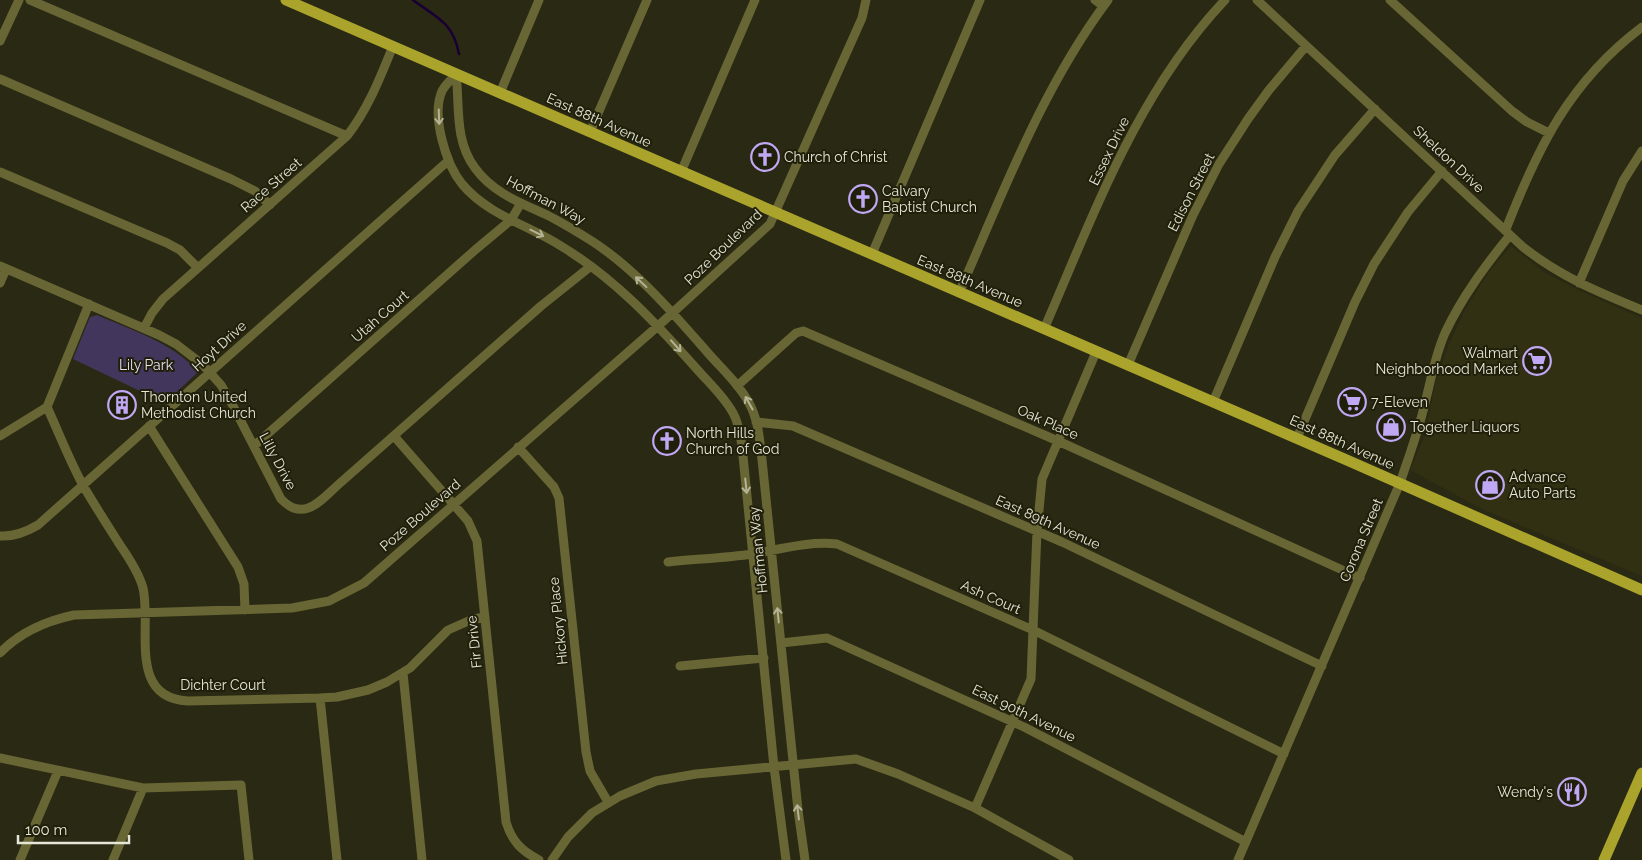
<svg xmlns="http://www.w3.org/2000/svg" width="1642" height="860" font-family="Raleway,sans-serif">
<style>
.built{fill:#323013}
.green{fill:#42365c}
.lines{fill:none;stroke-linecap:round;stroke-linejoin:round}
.stream{stroke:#180034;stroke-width:2.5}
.minor{stroke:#686634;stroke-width:9}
.major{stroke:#aaa42d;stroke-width:11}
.oneway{stroke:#b4b396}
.labels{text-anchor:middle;stroke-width:4;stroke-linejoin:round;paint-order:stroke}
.street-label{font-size:14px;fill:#e6e6d8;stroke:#201f0a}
.poi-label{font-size:14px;fill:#e6e6d8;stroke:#201f0a;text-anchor:start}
.park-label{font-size:14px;fill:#e3def1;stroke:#201f0a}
</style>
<rect width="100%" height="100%" fill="#2a2913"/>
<!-- built -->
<path class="built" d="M1511 246 1544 272 1578 290 1642 318V576L1484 510 1410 470 1425 435 1436 380 1449 344 1465 310 1488 273Z"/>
<!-- green -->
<path class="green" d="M97 315C131 330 174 343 198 372L165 403 73 359 90 317Z"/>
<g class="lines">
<!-- stream -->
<path class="stream" d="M413 0C437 18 453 22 459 54"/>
<!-- minor -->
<path class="minor" d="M30 0 347 136
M1095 0 1103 6
M1257 0 1523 247C1561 277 1598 292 1642 310
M1390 0 1512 111 1527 122 1549 133
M0 41 19 0
M456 74C452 79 445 85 442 91 431 116 446 164 462 184 488 215 528 225 561 246 614 278 654 321 695 367 708 382 724 396 733 413 739 423 740 435 742 446L774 767 786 860
M456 74C460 106 454 140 475 168 493 193 521 203 547 215 561 222 574 230 587 238 633 266 673 313 708 353 722 369 739 384 749 403 757 417 759 434 761 450L798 810 805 860
M0 79 231 179 255 191 270 205
M500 93 539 0
M590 132 647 0
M0 172 167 243 180 250 198 268
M681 172 755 0
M1506 229C1538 147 1570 81 1642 27
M872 254 980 0
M0 266 159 335 176 344 202 364 221 385 231 402 281 499C304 523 321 500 339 484L541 306 591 266
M0 283 6 269
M1579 283 1623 181 1642 151
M959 293C1003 193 1042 88 1108 0
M144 328 152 313 163 299 347 136C368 109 380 78 393 46
M1044 329C1094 214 1137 93 1225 0
M1128 365 1193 215 1219 164 1248 119 1269 90 1306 46
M737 386 796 333 803 331 1058 441 1360 578
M1213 402 1275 257 1298 211 1335 155 1375 109
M47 407C59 433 70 462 84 487 95 506 108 526 120 545 129 558 139 573 143 588 152 627 127 698 188 701L320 698 337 697 368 690 387 682 410 668 448 630 473 619 485 617
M47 407 89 304
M756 422 793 426 1062 542 1322 666
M149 426 238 567 244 584 245 610
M0 436 47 407
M394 436 468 521 477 541 506 822C512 842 522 851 539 860
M1297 438 1355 302 1374 264 1408 212 1442 171
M254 446 475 250 511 220 521 203
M518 447 554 487 559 498 586 752 590 771 608 802
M0 536C14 537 26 532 38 525L448 161
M668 562C697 559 725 558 753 554 781 549 809 541 837 544L1033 630 1284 754
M781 643 827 638 1024 727 1246 842
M0 653C20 632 46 621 74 615L292 608 329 601 364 583 658 326 770 224 862 18 866 0
M680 666 764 658
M403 673 422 860
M320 698 337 860
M0 758 143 788 241 785 249 860
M975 808 1031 679 1037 531 1042 479 1096 352
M20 860 58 771
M113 860 143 788
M552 860 568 837 592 813 620 796 656 781 696 774 856 759 898 774 975 808 1069 860
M1238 860 1400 483C1408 459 1417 435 1423 411 1430 385 1434 358 1445 333 1462 297 1485 266 1510 235"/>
<!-- major -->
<path class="major" d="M286 0 1349 461 1642 590
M1604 860 1642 773"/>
</g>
<!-- one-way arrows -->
<defs><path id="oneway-shaft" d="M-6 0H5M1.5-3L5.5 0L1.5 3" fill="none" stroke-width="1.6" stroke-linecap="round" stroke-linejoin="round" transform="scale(1.25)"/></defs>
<g class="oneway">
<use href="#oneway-shaft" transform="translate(439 117) rotate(88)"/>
<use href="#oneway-shaft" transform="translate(537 233) rotate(26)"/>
<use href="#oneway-shaft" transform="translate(641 282) rotate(-137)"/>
<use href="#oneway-shaft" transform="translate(676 346) rotate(49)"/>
<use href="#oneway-shaft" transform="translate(749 403) rotate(-119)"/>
<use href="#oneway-shaft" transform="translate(746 486) rotate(84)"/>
<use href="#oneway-shaft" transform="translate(778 615) rotate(-96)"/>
<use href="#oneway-shaft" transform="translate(798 812) rotate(-97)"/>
</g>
<!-- icons -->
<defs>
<symbol id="church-ring" viewBox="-11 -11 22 22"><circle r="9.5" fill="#201f0a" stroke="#c0a8f4" stroke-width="1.5"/><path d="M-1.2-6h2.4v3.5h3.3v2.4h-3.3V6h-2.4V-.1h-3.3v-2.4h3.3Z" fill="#c0a8f4"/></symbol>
<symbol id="supermarket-ring" viewBox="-11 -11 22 22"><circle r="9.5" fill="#201f0a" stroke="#c0a8f4" stroke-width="1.5"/><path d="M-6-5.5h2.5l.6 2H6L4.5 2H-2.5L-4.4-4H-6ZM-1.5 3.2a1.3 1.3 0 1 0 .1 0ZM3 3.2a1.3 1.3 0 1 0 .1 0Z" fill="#c0a8f4"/></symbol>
<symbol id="building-ring" viewBox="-11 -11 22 22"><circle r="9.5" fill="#201f0a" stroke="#c0a8f4" stroke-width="1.5"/><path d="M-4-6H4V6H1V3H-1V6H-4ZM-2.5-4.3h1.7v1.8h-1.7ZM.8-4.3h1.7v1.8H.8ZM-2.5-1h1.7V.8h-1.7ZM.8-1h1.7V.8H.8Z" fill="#c0a8f4"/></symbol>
<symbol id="shop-ring" viewBox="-11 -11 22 22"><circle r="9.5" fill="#201f0a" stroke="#c0a8f4" stroke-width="1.5"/><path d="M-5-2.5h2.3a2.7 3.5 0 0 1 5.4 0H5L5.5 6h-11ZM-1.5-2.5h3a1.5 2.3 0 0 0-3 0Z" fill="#c0a8f4"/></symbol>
<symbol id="restaurant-ring" viewBox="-11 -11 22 22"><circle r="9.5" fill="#201f0a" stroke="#c0a8f4" stroke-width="1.5"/><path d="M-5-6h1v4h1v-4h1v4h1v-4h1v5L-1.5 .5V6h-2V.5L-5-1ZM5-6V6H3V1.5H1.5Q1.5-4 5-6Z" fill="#c0a8f4"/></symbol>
</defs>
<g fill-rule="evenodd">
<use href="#church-ring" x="749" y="141" width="32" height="32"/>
<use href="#church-ring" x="847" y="183" width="32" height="32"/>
<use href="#supermarket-ring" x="1521" y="345" width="32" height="32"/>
<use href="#supermarket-ring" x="1336" y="386" width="32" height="32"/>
<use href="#building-ring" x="106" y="389" width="32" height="32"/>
<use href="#shop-ring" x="1375" y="411" width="32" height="32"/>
<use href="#church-ring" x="651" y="425" width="32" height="32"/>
<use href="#shop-ring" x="1474" y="469" width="32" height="32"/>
<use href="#restaurant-ring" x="1556" y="776" width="32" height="32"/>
</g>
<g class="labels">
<!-- street labels -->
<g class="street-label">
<text transform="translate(599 120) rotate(24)" y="5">East 88th Avenue</text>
<text transform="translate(1109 151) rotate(-64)" y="5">Essex Drive</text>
<text transform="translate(1449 159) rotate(43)" y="5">Sheldon Drive</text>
<text transform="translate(271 185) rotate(-41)" y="5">Race Street</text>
<text transform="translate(1191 192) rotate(-63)" y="5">Edison Street</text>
<text transform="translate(546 200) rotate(28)" y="5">Hoffman Way</text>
<text transform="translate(723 247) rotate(-44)" y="5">Poze Boulevard</text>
<text transform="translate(970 281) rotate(23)" y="5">East 88th Avenue</text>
<text transform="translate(380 316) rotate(-41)" y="5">Utah Court</text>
<text transform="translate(219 346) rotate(-42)" y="5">Hoyt Drive</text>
<text transform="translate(1048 422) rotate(24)" y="5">Oak Place</text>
<text transform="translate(1342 442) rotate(24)" y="5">East 88th Avenue</text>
<text transform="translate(278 461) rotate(62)" y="5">Lilly Drive</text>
<text transform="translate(420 515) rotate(-41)" y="5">Poze Boulevard</text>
<text transform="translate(1048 522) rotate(24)" y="5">East 89th Avenue</text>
<text transform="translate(1361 540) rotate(-67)" y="5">Corona Street</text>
<text transform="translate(758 550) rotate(-96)" y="5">Hoffman Way</text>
<text transform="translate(991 597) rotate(24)" y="5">Ash Court</text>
<text transform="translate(558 621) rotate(-96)" y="5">Hickory Place</text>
<text transform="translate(474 642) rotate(-96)" y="5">Fir Drive</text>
<text x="223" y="690">Dichter Court</text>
<text transform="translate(1024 713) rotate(26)" y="5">East 90th Avenue</text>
</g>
<!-- poi labels -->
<g class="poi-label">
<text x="784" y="162">Church of Christ</text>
<text x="882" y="196">Calvary<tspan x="882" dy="16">Baptist Church</tspan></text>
<text x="1518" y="358" text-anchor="end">Walmart<tspan x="1518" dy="16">Neighborhood Market</tspan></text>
<text x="141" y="402">Thornton United<tspan x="141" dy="16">Methodist Church</tspan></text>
<text x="1371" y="407">7-Eleven</text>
<text x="1410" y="432">Together Liquors</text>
<text x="686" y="438">North Hills<tspan x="686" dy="16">Church of God</tspan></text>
<text x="1509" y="482">Advance<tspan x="1509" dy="16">Auto Parts</tspan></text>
<text x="1553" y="797" text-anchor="end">Wendy's</text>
</g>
<!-- park labels -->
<g class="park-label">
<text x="146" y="370">Lily Park</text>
</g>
</g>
<!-- scale -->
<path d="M18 835v8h111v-8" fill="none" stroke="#e6e6d8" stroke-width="2.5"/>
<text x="25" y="835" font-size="15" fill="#e6e6d8" stroke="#201f0a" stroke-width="4" paint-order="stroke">100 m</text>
</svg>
